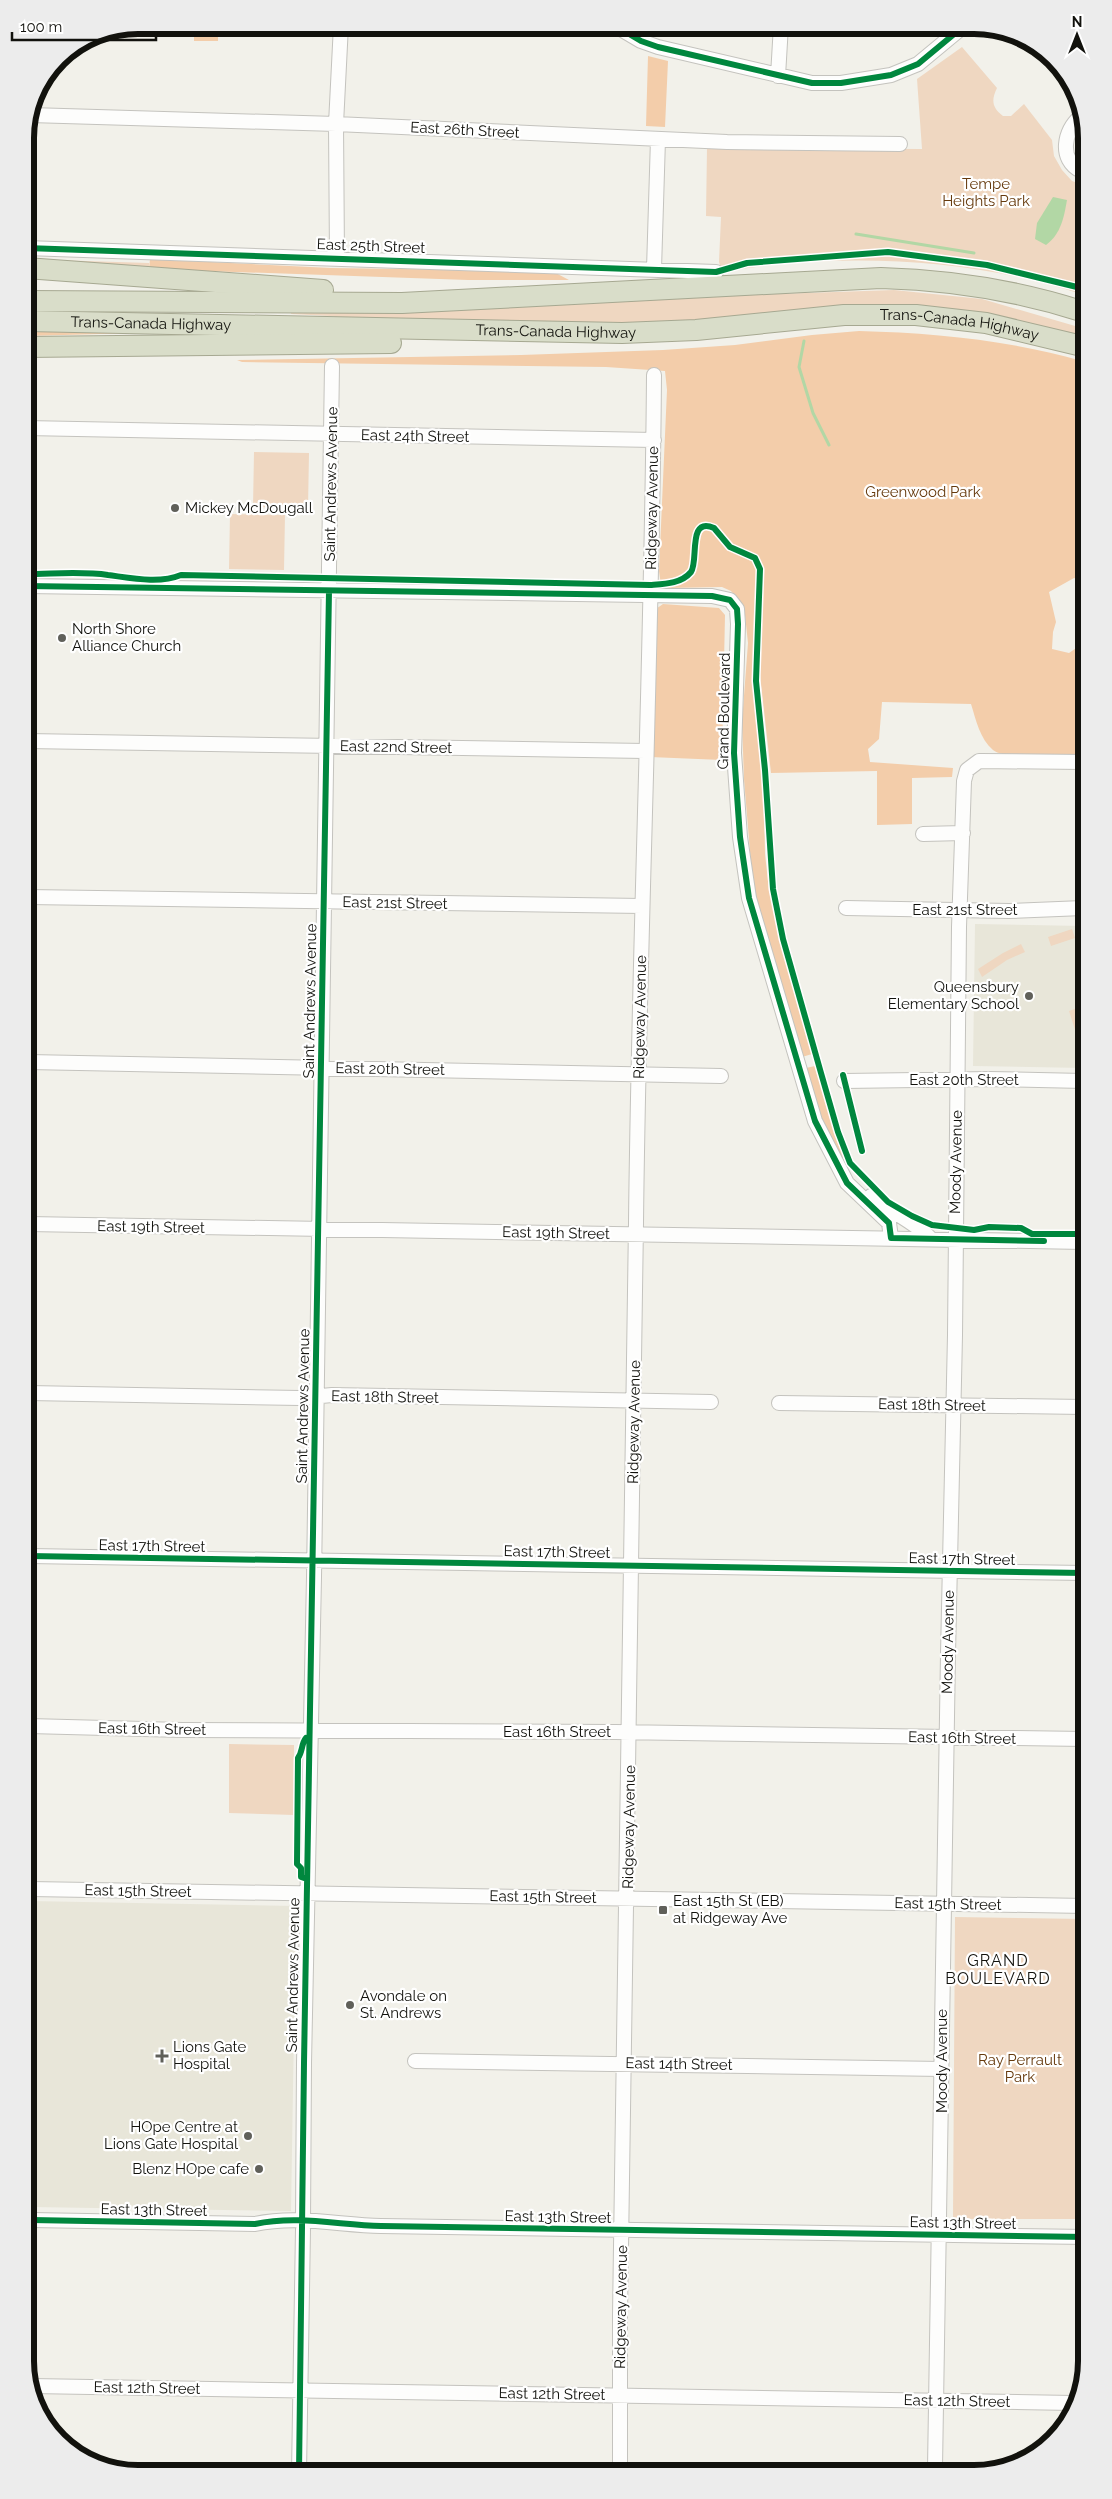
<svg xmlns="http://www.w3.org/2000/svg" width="1112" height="2499" font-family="Raleway,sans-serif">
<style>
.built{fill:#e8e6d9}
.green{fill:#efd7c1}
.forest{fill:#f3cdaa}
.water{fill:#b2d7a5}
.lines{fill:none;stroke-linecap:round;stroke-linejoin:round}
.stream{stroke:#b2d7a5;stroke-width:3}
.minor-casing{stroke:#c4c3be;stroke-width:16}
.highway-casing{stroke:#a6a891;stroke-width:22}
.minor{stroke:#fdfdfc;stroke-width:14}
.highway{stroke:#d9ddc9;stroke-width:20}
.cycleway-casing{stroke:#fff;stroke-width:9}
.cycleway{stroke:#00873e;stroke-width:6}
.poi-dot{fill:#60605a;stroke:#fff;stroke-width:2}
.labels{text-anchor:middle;stroke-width:4.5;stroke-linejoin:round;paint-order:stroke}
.street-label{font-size:15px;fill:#12120d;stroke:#fff}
.park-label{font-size:15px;fill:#663a0d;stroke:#fff}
.poi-label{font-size:15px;fill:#12120d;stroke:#fff;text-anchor:start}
.neighbourhood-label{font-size:16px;letter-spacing:1px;fill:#12120d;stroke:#fff}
.rim{fill:none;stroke:#12120d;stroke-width:6}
</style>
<rect width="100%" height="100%" fill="#f2f1ea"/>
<!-- built -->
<path class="built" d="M975 924 1083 926 1084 1068 973 1066Z
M30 1901 296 1906 291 2211 31 2207Z"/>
<!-- green -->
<path class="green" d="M962 47 997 88C991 100 992 108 1003 116H1011L1024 104 1052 140 1054 156 1062 170 1072 181 1081 184V294C969 257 838 252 722 272L719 262 721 217 706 216 707 148 922 149 917 79Z
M54 260 149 263V269Z
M894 290 982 299 1082 328V339L1033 325 367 322 330 316 291 314 292 310Z
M254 452 309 453 308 508 253 507Z
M230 514 285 515 284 570 229 569Z
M1072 929 1075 938 1051 946 1048 937Z
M1021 944 1025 952 1007 960 982 977 978 969 1003 953Z
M1083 1006V1037L1078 1039 1069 1011Z
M229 1744 294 1745V1815L229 1813Z
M955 1917 1086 1919 1087 2219H953Z"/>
<!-- forest -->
<path class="forest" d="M194 25H218V41H194Z
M648 56 668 61 665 127 646 126Z
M150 259 331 268 552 271 569 280H468L149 269Z
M26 330 175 332 26 336Z
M859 331C935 333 1008 340 1082 361V580L1074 578 1049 592 1056 622 1053 632 1052 649 1069 653 1082 644 1083 755C1064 755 1007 761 993 750 980 739 976 720 971 704L882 702 879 739 868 749 870 762 953 768 952 777 912 778V824L877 825V771L771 773 759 666 763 583 757 582 753 666 764 803 765 854 769 890 812 1054 802 1057 754 900 744 779 742 722 748 643 744 606 731 591 722 587 668 588 661 585 659 571 667 390 665 371 606 367 242 362 237 360 521 355 663 350 735 345 812 335Z
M663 604 719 608 725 615 722 760 650 757 653 611Z
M815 1066 837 1141 844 1155 843 1158 824 1131 806 1068Z"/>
<!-- water -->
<path class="water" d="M1053 197 1067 200C1064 217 1061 234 1046 245L1035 239 1037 223Z"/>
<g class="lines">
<!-- stream -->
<path class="stream" d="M856 234 974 253
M804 341 799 367 813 413 829 445"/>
<defs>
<path id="minor" d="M614 25 641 41 658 47 812 83H841L891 75 918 64 965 25
M778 76 781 25
M30 115 336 124 727 142 900 144
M1081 116C1064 131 1058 159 1081 171
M26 248 716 272
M337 257 336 124 341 25
M654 269 658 139
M26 428 654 440
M26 586 712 596 730 600 737 609 738 624 734 753 740 837 749 898 815 1121 847 1183 889 1223 891 1238
M27 741 645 751
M923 834 963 833
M27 897 642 906
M846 908 1009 911 1083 908
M28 1062 721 1076
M844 1081 990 1079 1084 1081
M871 1196C890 1212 914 1221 931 1239
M28 1224 1084 1242
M29 1393 300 1398 332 1395 711 1402
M779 1403 1084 1407
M29 1556 1085 1573
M29 1726 182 1730 615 1732 1085 1739
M30 1889 1086 1906
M415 2061 942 2069
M31 2220 255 2224C297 2215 339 2225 381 2226L1087 2237
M303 2221 304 2063 314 1577 332 366
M31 2386 1073 2403
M935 2468 948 1654 955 1335 959 927 964 781 967 770 979 761 1083 762
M620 2470V2315C628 1951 632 1587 636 1223 639 940 652 657 654 375
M299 2473 303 2229"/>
<g id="highway">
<path d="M26 268 323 290"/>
<path d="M26 301 402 303 881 278C950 280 1016 290 1081 311"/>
<path id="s1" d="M26 321 622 333 696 330 844 315H916L986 323 1082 346"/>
<path d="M26 347 391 343"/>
</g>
</defs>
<!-- minor casing -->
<use href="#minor" class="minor-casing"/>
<!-- highway casing -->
<use href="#highway" class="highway-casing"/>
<!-- minor -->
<use href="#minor" class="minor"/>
<!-- highway -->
<use href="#highway" class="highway"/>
<defs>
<path id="cycleway" d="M614 25 641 41 658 47 812 83H841L891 75 918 64 965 25
M26 248 716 272 747 263 888 252 987 265 1081 288
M26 574C53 574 82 571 108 575 131 578 159 584 181 575L650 585C664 584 681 584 691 572 699 561 687 516 714 528L730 547 755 558 760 569 756 681 765 770 773 889 783 939 821 1073 838 1132 850 1163 888 1202 912 1216 932 1225 974 1230 989 1227 1021 1228 1032 1234H1084
M26 586 712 596 730 600 737 609 738 624 734 753 740 837 749 898 815 1121 847 1183 889 1223 891 1238 1044 1241
M843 1075 862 1151
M29 1556 1085 1573
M306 1738C301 1744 303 1751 298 1758L297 1864 301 1868V1877L307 1879
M31 2220 255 2224C297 2215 339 2225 381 2226L1087 2237
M299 2473 304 2063 329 591"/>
</defs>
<!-- cycleway casing -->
<use href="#cycleway" class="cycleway-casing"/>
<!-- cycleway -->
<use href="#cycleway" class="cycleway"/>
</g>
<!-- markers -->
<g class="poi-dot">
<circle cx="175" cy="508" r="5"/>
<circle cx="62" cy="638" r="5"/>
<circle cx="1029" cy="996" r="5"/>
<rect x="658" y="1905" width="10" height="10" rx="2.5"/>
<circle cx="350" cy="2005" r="5"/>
<path d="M159.5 2048.5h5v5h5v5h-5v5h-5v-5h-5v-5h5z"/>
<circle cx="248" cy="2136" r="5"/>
<circle cx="259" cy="2169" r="5"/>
</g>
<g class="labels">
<!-- street labels -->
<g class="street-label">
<text transform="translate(465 130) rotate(3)" y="5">East 26th Street</text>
<text transform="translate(371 246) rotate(2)" y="5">East 25th Street</text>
<text dy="5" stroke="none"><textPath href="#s1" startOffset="125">Trans-Canada Highway</textPath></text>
<text dy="5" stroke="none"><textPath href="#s1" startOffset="935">Trans-Canada Highway</textPath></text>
<text dy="5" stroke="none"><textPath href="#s1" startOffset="530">Trans-Canada Highway</textPath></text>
<text transform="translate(415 436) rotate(1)" y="5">East 24th Street</text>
<text transform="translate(331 484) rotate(-89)" y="5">Saint Andrews Avenue</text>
<text transform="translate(652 508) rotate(-89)" y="5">Ridgeway Avenue</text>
<text transform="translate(724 711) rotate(-89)" y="5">Grand Boulevard</text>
<text transform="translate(396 747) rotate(1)" y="5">East 22nd Street</text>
<text transform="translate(395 903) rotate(1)" y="5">East 21st Street</text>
<text x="965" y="915">East 21st Street</text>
<text transform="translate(310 1001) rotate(-89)" y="5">Saint Andrews Avenue</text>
<text transform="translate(640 1017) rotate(-89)" y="5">Ridgeway Avenue</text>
<text transform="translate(390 1069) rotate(1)" y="5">East 20th Street</text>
<text x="964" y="1085">East 20th Street</text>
<text transform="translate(956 1162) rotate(-89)" y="5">Moody Avenue</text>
<text transform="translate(151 1227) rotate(1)" y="5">East 19th Street</text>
<text transform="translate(556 1233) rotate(1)" y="5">East 19th Street</text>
<text transform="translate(385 1397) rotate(1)" y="5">East 18th Street</text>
<text transform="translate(932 1405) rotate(1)" y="5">East 18th Street</text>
<text transform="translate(303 1406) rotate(-89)" y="5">Saint Andrews Avenue</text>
<text transform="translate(634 1422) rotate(-89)" y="5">Ridgeway Avenue</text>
<text transform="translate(152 1546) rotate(1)" y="5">East 17th Street</text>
<text transform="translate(557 1552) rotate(1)" y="5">East 17th Street</text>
<text transform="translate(962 1559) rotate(1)" y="5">East 17th Street</text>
<text transform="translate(948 1642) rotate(-89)" y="5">Moody Avenue</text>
<text transform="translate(152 1729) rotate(1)" y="5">East 16th Street</text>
<text x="557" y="1737">East 16th Street</text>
<text transform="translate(962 1738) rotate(1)" y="5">East 16th Street</text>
<text transform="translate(629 1827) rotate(-89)" y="5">Ridgeway Avenue</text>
<text transform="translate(138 1891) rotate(1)" y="5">East 15th Street</text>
<text transform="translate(543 1897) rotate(1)" y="5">East 15th Street</text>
<text transform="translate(948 1904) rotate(1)" y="5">East 15th Street</text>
<text transform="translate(293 1975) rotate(-89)" y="5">Saint Andrews Avenue</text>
<text transform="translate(942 2061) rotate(-90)" y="5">Moody Avenue</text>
<text transform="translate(679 2064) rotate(1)" y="5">East 14th Street</text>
<text transform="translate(154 2210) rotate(1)" y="5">East 13th Street</text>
<text transform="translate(558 2217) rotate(1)" y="5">East 13th Street</text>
<text transform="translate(963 2223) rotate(1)" y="5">East 13th Street</text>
<text transform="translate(621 2307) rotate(-89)" y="5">Ridgeway Avenue</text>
<text transform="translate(147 2388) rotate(1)" y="5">East 12th Street</text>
<text transform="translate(552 2394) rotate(1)" y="5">East 12th Street</text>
<text transform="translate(957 2401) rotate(1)" y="5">East 12th Street</text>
</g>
<!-- park labels -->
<g class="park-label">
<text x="986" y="189">Tempe<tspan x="986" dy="17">Heights Park</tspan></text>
<text x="923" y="497">Greenwood Park</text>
<text x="1020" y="2065">Ray Perrault<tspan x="1020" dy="17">Park</tspan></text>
</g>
<!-- poi labels -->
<g class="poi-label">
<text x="185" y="513">Mickey McDougall</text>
<text x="72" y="634">North Shore<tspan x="72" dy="17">Alliance Church</tspan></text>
<text x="1019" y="992" text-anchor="end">Queensbury<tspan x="1019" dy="17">Elementary School</tspan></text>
<text x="673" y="1906">East 15th St (EB)<tspan x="673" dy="17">at Ridgeway Ave</tspan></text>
<text x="360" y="2001">Avondale on<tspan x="360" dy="17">St. Andrews</tspan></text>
<text x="173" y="2052">Lions Gate<tspan x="173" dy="17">Hospital</tspan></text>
<text x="238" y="2132" text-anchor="end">HOpe Centre at<tspan x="238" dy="17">Lions Gate Hospital</tspan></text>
<text x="249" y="2174" text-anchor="end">Blenz HOpe cafe</text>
</g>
<!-- neighbourhood labels -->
<g class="neighbourhood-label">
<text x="998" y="1966">GRAND<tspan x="998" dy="18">BOULEVARD</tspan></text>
</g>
</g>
<!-- crop -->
<path d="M0 0H1112V2499H0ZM138 34H974A104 104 0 0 1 1078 138V2361A104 104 0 0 1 974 2465H138A104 104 0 0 1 34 2361V138A104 104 0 0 1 138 34Z" fill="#ececec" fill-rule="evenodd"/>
<path class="rim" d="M138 34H974A104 104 0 0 1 1078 138V2361A104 104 0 0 1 974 2465H138A104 104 0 0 1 34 2361V138A104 104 0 0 1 138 34Z"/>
<!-- north arrow -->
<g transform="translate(1077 35)" stroke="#ffffff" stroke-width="4" paint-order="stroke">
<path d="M0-4L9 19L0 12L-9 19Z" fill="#12120d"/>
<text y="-8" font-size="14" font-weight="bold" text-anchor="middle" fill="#12120d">N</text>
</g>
<!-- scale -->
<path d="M12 32v8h144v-8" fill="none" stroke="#12120d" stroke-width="2.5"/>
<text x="20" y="32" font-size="15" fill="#12120d" stroke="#ffffff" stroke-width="4" paint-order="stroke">100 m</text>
</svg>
